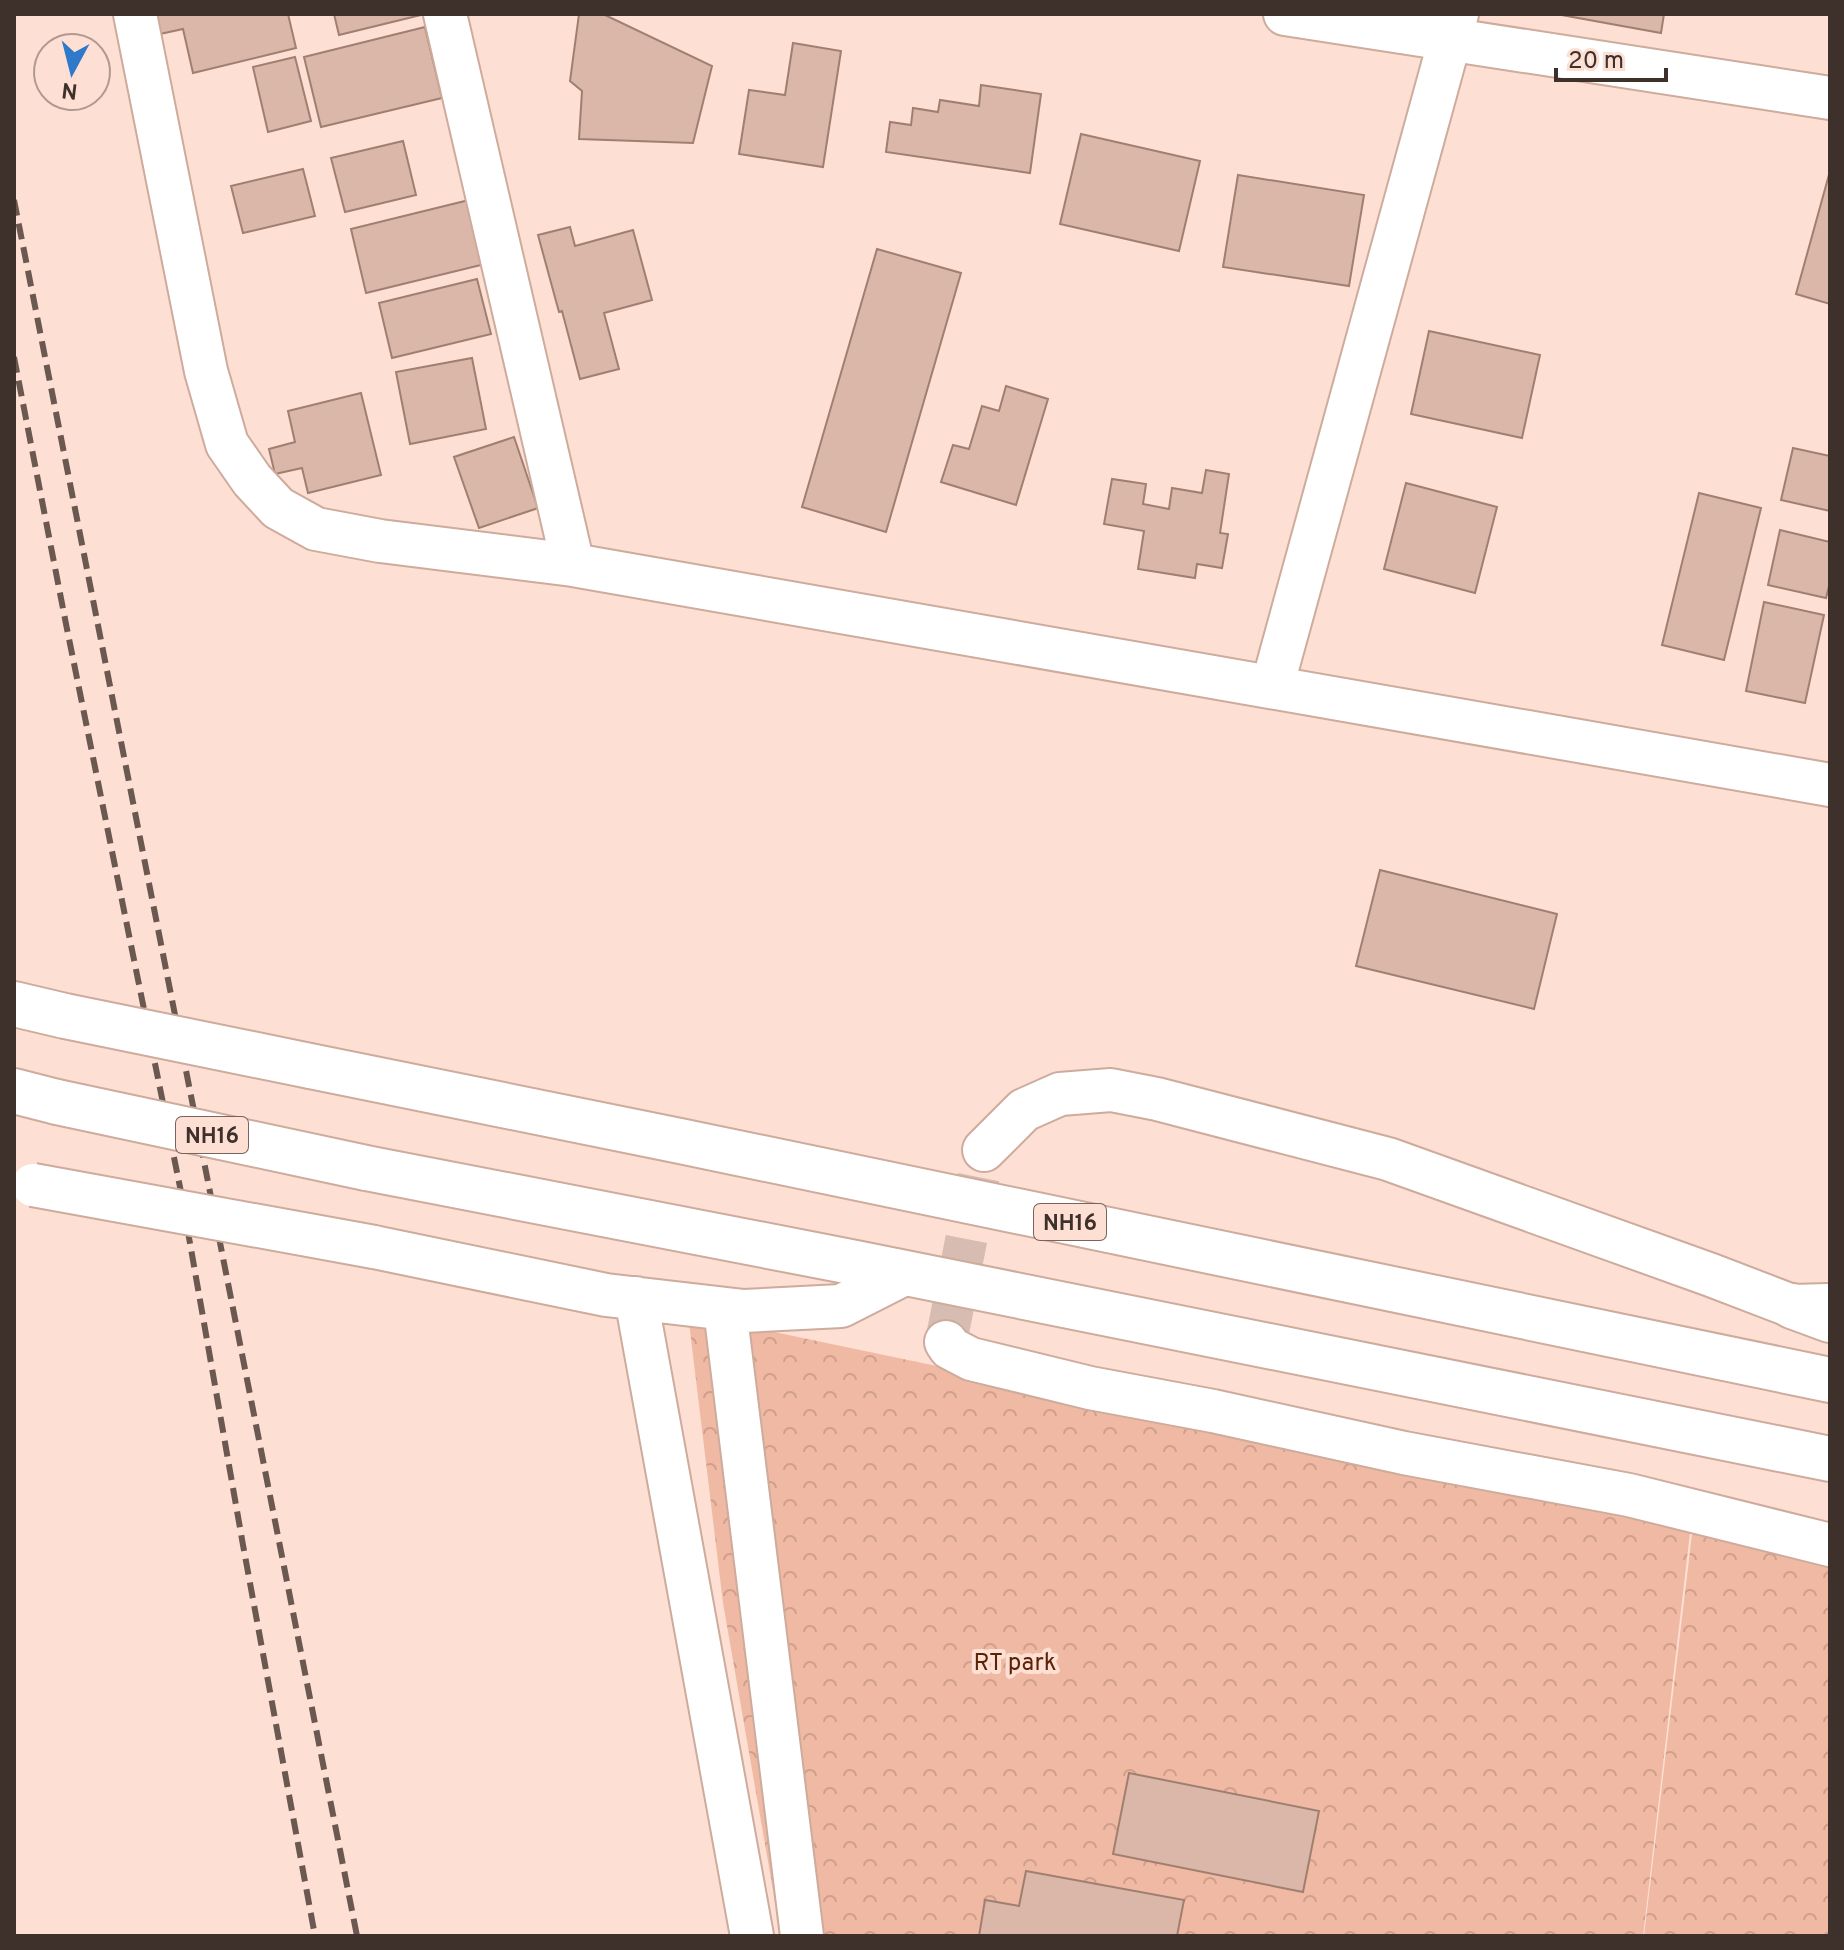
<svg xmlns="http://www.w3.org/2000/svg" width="1844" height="1950" font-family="Overpass,sans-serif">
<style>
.park{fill:url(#park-crowns)}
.building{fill:#dab7a9;stroke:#a07f71;stroke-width:2}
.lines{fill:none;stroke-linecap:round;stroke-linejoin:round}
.minor-tunnel{stroke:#d7bcb1;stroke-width:42;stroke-dasharray:42 21;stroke-linecap:butt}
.minor-casing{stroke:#cdab9d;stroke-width:46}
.highway-casing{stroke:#cdab9d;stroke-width:48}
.minor{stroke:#fff;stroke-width:42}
.highway{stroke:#fff;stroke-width:44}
.rail{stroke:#6a5851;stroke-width:6;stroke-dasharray:16 8;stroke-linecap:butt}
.minor-bridge-casing{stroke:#cdab9d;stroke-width:46;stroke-linecap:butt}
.highway-bridge-casing{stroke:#cdab9d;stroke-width:48;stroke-linecap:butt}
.minor-bridge{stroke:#fff;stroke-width:42}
.highway-bridge{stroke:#fff;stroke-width:44}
.labels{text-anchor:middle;stroke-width:8;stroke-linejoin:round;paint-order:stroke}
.shield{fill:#fddfd3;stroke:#77645d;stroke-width:2}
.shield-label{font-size:22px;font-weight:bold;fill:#3e302b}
.park-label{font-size:24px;fill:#5c2205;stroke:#fddfd3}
</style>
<defs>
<pattern id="park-crowns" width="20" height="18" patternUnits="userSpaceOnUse" patternTransform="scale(2)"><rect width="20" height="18" fill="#f0b9a3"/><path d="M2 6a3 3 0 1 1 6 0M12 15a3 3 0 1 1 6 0" fill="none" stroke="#cf9f8c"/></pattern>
</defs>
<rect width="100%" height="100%" fill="#fddfd3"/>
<!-- park -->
<path class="park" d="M688 1314 1691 1524 1643 1936H781L723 1603Z
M1695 1509 1830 1539V1936H1644Z"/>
<!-- building -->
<path class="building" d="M155 14H288L296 48 193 73 183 29 160 34Z
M334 14H425L339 35Z
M579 14H603L712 66 693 143 579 139 582 91 570 81Z
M1556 14H1664L1661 33Z
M425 27 442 98 321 127 304 57Z
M793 43 841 51 823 167 739 154 749 90 785 95Z
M295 57 311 121 268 132 253 67Z
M981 85 1041 94 1030 173 886 152 890 122 911 125 913 108 938 112 940 100 979 106Z
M1081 134 1200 161 1179 251 1060 224Z
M403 141 416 195 345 212 331 158Z
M303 169 315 216 243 233 231 186Z
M1830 171V304L1796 294Z
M1238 175 1364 195 1349 286 1223 267Z
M469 200 485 264 366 293 351 229Z
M570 227 575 246 633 230 652 300 604 313 619 369 580 379 562 311 559 312 538 235Z
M877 249 961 273 886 532 802 507Z
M477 279 491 334 392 358 379 303Z
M1429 331 1540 355 1522 438 1411 414Z
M472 358 486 429 410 444 396 372Z
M1006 386 1048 399 1016 505 941 482 953 445 969 449 982 406 999 411Z
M361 393 381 475 308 493 302 468 275 474 269 449 295 442 288 411Z
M514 437 538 508 479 528 454 457Z
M1793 448 1830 456V511L1781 500Z
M1206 470 1229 474 1220 533 1228 534 1222 568 1197 564 1195 578 1138 569 1144 531 1104 524 1112 479 1146 484 1143 504 1169 509 1172 488 1202 493Z
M1406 483 1497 507 1475 593 1384 569Z
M1699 493 1761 508 1724 660 1662 645Z
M1780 530 1830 542V582L1826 598 1768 585Z
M1764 602 1824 615 1805 703 1746 691Z
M1380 870 1557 914 1534 1009 1356 966Z
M1129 1773 1319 1811 1303 1892 1113 1854Z
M1026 1871 1184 1900 1177 1936H979L985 1900 1019 1906Z"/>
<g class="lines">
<!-- minor-tunnel -->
<path class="minor-tunnel" d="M946 1342 984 1150"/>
<defs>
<path id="minor" d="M135 14 206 371 227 444 252 480 278 508 316 529 380 541 573 565 1830 785
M445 14 573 565
M1285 14 1830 98
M1272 687 1457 14
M984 1150 1024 1110 1060 1094 1111 1090 1157 1099 1388 1159 1711 1275 1792 1306 1828 1305
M374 1247 606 1295 744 1311 841 1306 906 1273
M636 1298 752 1936
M725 1309 802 1936
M946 1342 950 1348 971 1359 1090 1388 1213 1411 1404 1453 1629 1495 1830 1545"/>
<path id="highway" d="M14 1004 65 1016
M310 1066 680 1141 1830 1380
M14 1091 57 1102
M366 1168 851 1262 1830 1459
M1792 1306 1830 1320"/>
</defs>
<!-- minor casing -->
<use href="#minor" class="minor-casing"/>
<!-- highway casing -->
<use href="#highway" class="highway-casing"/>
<!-- minor -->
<use href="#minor" class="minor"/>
<!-- highway -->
<use href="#highway" class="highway"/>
<!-- rail -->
<path class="rail" d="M14 200 357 1936
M14 357 66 624 181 1192 243 1545 315 1936"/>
<defs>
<path id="minor-bridge" d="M33 1185 374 1247"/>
<path id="highway-bridge" d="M65 1016 310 1066
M57 1102 366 1168"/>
</defs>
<!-- minor-bridge casing -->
<use href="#minor-bridge" class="minor-bridge-casing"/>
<!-- highway-bridge casing -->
<use href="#highway-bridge" class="highway-bridge-casing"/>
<!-- minor-bridge -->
<use href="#minor-bridge" class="minor-bridge"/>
<!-- highway-bridge -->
<use href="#highway-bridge" class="highway-bridge"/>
</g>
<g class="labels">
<!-- shield labels -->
<g class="shield">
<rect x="176" y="1117" width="72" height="36" rx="6"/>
<rect x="1034" y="1204" width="72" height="36" rx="6"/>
</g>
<g class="shield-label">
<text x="212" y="1143">NH16</text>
<text x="1070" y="1230">NH16</text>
</g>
<!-- park labels -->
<g class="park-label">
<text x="1015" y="1670">RT park</text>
</g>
</g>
<!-- border -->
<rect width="1844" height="1950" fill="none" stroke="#3e302b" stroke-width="32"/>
<!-- north arrow -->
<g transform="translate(72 72) rotate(187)"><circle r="38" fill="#fddfd3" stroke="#b19990" stroke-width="2"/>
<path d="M0-6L14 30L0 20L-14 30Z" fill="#2e79c9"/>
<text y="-12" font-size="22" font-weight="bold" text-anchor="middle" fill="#3e302b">N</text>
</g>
<!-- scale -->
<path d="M1556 68v12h110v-12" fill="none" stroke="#3e302b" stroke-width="4"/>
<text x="1568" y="68" font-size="24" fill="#3e302b" stroke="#fddfd3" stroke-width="6" paint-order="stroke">20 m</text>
</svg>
